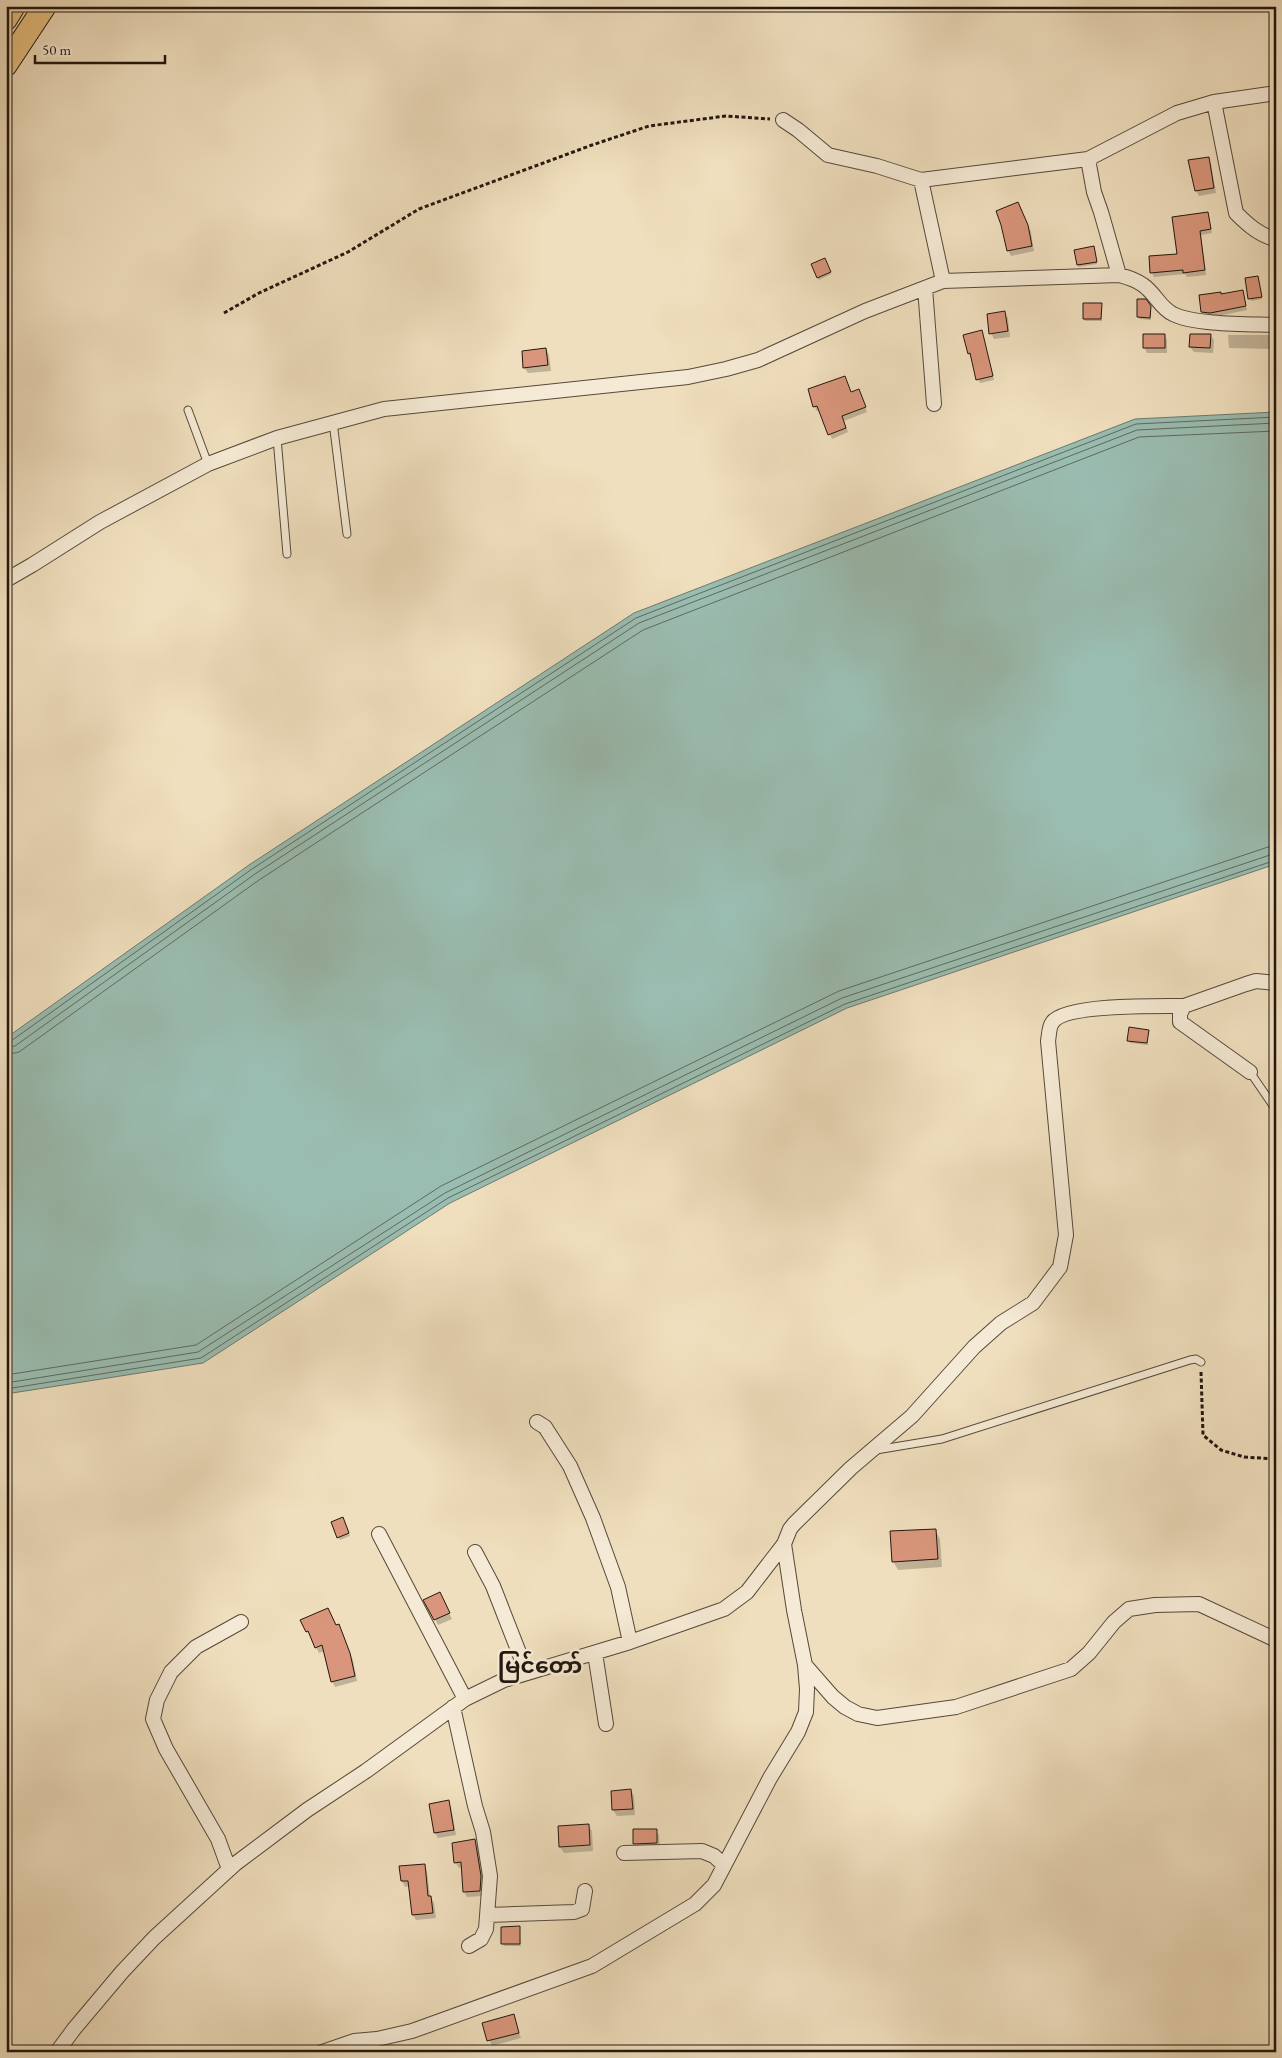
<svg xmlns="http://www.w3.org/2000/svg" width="1282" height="2058" font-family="'EB Garamond','Noto Sans Myanmar',serif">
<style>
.water{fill:#9abdb1;stroke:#6a7b70}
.shadow{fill:#0003}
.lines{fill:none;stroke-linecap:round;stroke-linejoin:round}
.shore{stroke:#5e6a60;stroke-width:1}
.building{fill:#da967c;stroke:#21170e}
.service-casing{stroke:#55493a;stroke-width:9}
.minor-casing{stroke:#55493a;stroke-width:16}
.primary-casing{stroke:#21170e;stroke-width:24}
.path{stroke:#21170e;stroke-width:3;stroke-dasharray:4 2.5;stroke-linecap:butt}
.service{stroke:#f5ead5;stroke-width:7}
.minor{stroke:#f5ead5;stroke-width:14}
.primary{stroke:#e8c07f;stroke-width:22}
.labels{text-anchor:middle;stroke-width:5;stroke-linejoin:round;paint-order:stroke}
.quarter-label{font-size:22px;font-weight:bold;fill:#21170e;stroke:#f5ead5}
</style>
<rect width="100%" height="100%" fill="#f0dfbe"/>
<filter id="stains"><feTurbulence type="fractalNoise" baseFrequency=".004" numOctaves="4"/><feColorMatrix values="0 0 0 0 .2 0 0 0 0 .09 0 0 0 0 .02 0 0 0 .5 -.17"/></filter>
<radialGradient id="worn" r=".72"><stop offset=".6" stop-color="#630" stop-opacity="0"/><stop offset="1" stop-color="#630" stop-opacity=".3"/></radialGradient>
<!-- water -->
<path class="water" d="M1276 412V864L847 1008 450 1203 203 1363 6 1394V1038L249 865 634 613 1135 419Z"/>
<!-- shadow -->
<path class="shadow" d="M1208 158 1211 164 1216 193 1199 196 1196 190Z
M1020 209 1031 232 1034 251 1011 256 1008 250Z
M1208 213 1212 233 1201 235 1206 275 1187 277 1185 274 1154 277 1152 273 1178 255Z
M1094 249 1097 264 1079 267 1078 265Z
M824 260 831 274 819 280 812 265Z
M1276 270V287H1275L1271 271Z
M1258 277 1262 299 1251 301 1246 279Z
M1242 292 1247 310 1213 317 1205 316 1202 312 1221 296Z
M1101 304 1102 321H1085L1084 318Z
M1150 306 1151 320 1140 319 1138 317Z
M1005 313 1008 318 1010 337 994 339 991 333Z
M982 332 994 380 980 383 969 353Z
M1164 335 1167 340V353H1147L1144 347Z
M1210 335 1214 340 1213 353 1194 352 1190 347Z
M1228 335H1276V349L1229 348Z
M546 349 549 355 551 371 528 373 524 367Z
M851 394 861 395 867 412 844 421 848 432 832 439 820 410 817 411 814 406Z
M1148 1031V1045L1130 1043 1129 1040Z
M344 1521 350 1536 340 1540 332 1522Z
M935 1530 940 1539 942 1567 898 1570 893 1561Z
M442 1599 452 1619 438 1625 425 1600Z
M302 1620 336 1627 341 1631 353 1660 357 1681 335 1687 332 1681 325 1651 319 1653Z
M631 1790 634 1796 635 1815 617 1816 613 1810 612 1792Z
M448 1801 451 1807 456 1835 438 1838 435 1833 430 1805Z
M588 1825 592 1831 593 1851 564 1853 560 1847 559 1827Z
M656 1830 659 1835 660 1849H638L634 1844Z
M475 1841 478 1846 484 1883 483 1896 467 1897 464 1892 463 1867 459 1868 455 1862Z
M424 1865 427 1871 430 1896 434 1903 436 1918 416 1920 413 1915 410 1886 405 1887 402 1881Z
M519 1927 521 1946H504L503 1944Z
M513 2016 521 2038 492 2046 484 2024Z"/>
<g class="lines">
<!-- shore -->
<path class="shore" d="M6 1042 11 1041 252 869 636 618 1136 424 1276 417
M6 1048 15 1046 255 874 639 623 1137 430 1276 423
M6 1055 19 1052 259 880 643 630 1139 437 1276 431
M6 1375 196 1345 441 1186 839 991 1268 847 1276 846
M6 1383 198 1352 445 1193 842 998 1276 853
M6 1389 201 1358 448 1198 845 1004 1276 860"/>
</g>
<!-- building -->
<path class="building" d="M1209 157 1214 188 1195 191 1188 160Z
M1018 202 1028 225 1032 246 1007 251 1001 225 996 211Z
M1208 212 1211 229 1200 231 1205 270 1183 273V270L1150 273 1149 256 1177 254 1172 217Z
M1094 246 1097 262 1077 265 1074 250Z
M825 258 831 272 817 278 811 264Z
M1258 276 1262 297 1248 299 1245 278Z
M1243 290 1246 306 1210 313 1201 312 1199 295 1221 292V294Z
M1137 299H1146L1151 306 1150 318 1137 317Z
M1083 303H1102L1101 319H1083Z
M1005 311 1008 331 989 334 987 314Z
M982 330 993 376 976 380 970 353 968 354 963 335Z
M1143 334H1165V348H1143Z
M1190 334H1211L1210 348 1189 347Z
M546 348 548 365 523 368 522 351Z
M845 376 851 392 859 389 866 407 842 416 846 428 828 435 817 406 813 407 808 389Z
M1129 1027 1149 1030 1147 1043 1127 1041Z
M343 1517 349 1533 337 1538 331 1522Z
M936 1529 938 1559 892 1562 890 1531Z
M440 1592 450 1613 434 1620 423 1600Z
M328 1608 336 1625 339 1624 350 1653 355 1676 331 1682 322 1645 315 1648 308 1631 306 1632 300 1620Z
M631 1789 633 1809 612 1810 611 1791Z
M449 1800 454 1830 434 1833 429 1804Z
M589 1824 590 1845 559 1847 558 1826Z
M633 1829H657V1843L633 1844Z
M475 1839 481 1876 480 1891 463 1892 461 1862 454 1863 452 1843Z
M425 1864 428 1896H431L433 1913 412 1915 408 1881H401L399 1866Z
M520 1926V1944H501V1927Z
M514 2014 519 2033 487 2041 482 2023Z"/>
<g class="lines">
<defs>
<path id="service" d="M188 410 208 464
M333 422 347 534
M277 438 287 554
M1250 1072 1276 1110
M876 1450 942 1439 1190 1360 1196 1359 1201 1362"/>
<path id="minor" d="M1214 102 1236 213C1247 224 1260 236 1276 239
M783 120 798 130 828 155 877 166 921 180 1088 159 1177 113 1214 102 1276 93
M1088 159 1094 192 1101 212 1119 275
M921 180 943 281
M925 288 934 404
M6 580 32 565 100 522 208 464 277 438 384 409 688 377 726 369 758 360 865 311 943 281 1119 275C1127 277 1136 280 1143 285 1155 293 1160 308 1173 314 1194 325 1250 324 1276 325
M1184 1006 1246 984 1256 981 1276 983
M537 1422 545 1427 570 1466 593 1518 618 1587 630 1642
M379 1534 465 1699
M475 1552 493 1586 527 1673
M595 1653 606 1724
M805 1665 833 1697 845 1707 858 1714 877 1718 956 1707 1071 1669 1089 1653 1114 1622 1129 1609 1155 1605 1199 1604 1274 1639
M453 1707 475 1806 483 1832 490 1876 486 1929 481 1939 469 1946
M624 1853 702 1851 714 1856 724 1865
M229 1869 218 1839 166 1749 153 1719 157 1700 171 1672 196 1647 241 1622
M488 1915 574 1912 582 1909 585 1891
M57 2052 74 2029 122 1972 154 1938 235 1864 307 1810 366 1771 465 1699 504 1680 630 1642 724 1609 747 1592 784 1544 790 1529 794 1524 851 1468 912 1416 974 1347 1001 1323 1033 1303 1060 1267 1066 1235 1048 1041C1049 1036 1049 1027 1052 1023 1063 1004 1161 1006 1184 1006L1180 1014V1022L1250 1072
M322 2052 354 2041 377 2039 412 2031 592 1966 695 1904 714 1885 770 1778 798 1732 806 1712 807 1689 805 1665 794 1610 784 1544"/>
<path id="primary" d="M6 19 14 6
M6 65 45 6"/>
</defs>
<!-- service casing -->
<use href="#service" class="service-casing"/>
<!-- minor casing -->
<use href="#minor" class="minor-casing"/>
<!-- primary casing -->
<use href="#primary" class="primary-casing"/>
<!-- path -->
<path class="path" d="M224 313 259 293 348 252 419 209 592 145 649 126 726 116 770 119
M1201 1372 1203 1435 1221 1450 1244 1457 1276 1459"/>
<!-- service -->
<use href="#service" class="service"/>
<!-- minor -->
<use href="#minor" class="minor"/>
<!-- primary -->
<use href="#primary" class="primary"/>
</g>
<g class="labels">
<!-- quarter labels -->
<g class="quarter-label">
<text x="540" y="1673">မြင်တော်</text>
</g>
</g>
<!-- margin -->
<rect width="1282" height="2058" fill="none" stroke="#f0dfbe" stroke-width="25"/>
<rect x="8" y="8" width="1267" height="2043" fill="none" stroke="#21170e" stroke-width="2.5"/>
<rect x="12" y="12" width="1257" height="2033" fill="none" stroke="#21170e"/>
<!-- scale -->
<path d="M35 55v8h130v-8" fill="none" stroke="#21170e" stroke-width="2.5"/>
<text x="42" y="55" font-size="15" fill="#21170e" stroke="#f5ead5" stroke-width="4" paint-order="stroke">50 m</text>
<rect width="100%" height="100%" filter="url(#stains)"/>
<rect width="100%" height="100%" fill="url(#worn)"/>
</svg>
